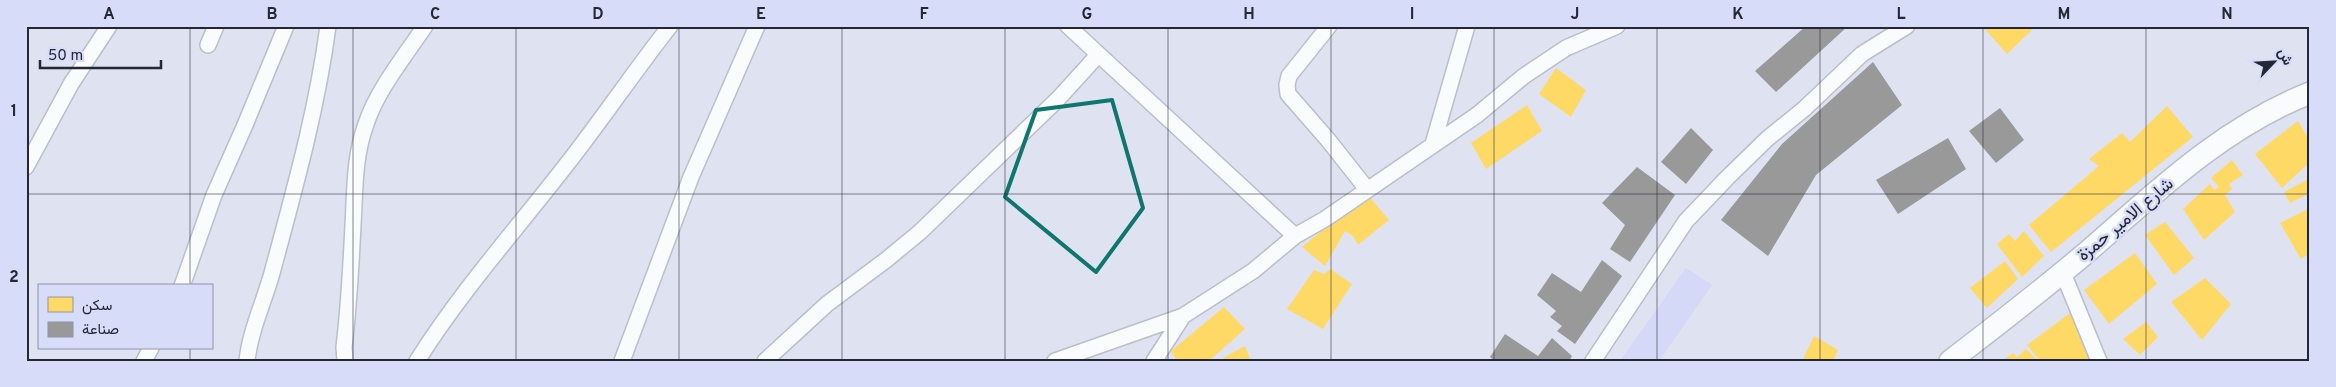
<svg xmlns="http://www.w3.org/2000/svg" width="2336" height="387" font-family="Overpass,Vazirmatn,sans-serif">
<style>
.built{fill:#d3d9f6}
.homes{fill:#ffd966}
.industry{fill:#999}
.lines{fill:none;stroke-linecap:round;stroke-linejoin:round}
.minor-casing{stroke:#bbbecb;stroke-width:18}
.secondary-casing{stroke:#bbbecb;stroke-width:24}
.minor{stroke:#fafbfd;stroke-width:15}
.secondary{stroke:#fafbfd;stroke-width:21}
.marked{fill:none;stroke:#0f766e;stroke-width:4;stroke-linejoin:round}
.grid{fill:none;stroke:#242734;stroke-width:1;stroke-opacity:0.55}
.labels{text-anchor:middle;stroke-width:5;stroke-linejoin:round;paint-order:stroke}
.street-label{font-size:18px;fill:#242734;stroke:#d7ddf9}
.neatline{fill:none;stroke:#242734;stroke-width:2}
.grid-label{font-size:16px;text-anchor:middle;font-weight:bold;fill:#242734}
</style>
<rect width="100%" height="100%" fill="#dfe2f1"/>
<!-- built -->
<path class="built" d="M1686 268 1712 285 1659 361H1620Z"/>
<!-- homes -->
<path class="homes" d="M1982 26H2036L2007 54Z
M1556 68 1586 90 1571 117 1539 94Z
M1527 105 1542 131 1486 169 1471 143Z
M2167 106 2193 137 2051 252 2029 225 2099 166 2089 159 2122 133 2130 142Z
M2298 121 2310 141V162L2282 188 2255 154Z
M2232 160 2243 175 2229 184 2232 189 2225 195 2235 212 2204 240 2183 209 2210 184 2214 190 2219 187 2211 178Z
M2310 178V193L2290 203 2284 192Z
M1367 194 1389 220 1358 245 1353 236 1345 231 1325 266 1302 247Z
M2310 208V253L2301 259 2280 223Z
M2165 222 2194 258 2174 275 2145 235Z
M2024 231 2044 256 2022 277 1997 244 2009 234 2015 241Z
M2135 253 2157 284 2109 324 2084 290Z
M2005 261 2018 279 1987 308 1970 288Z
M1330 269 1352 284 1323 329 1287 309 1314 270 1324 274Z
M2205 278 2231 304 2202 340 2171 302Z
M1224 307 1245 329 1209 361H1177L1171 351Z
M2073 311 2091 361H2040L2027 345Z
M2146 322 2158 337 2140 355 2123 339Z
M1814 336 1838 350 1833 361H1802Z
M1245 346 1251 361H1224L1223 358Z
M2026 349 2038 361H2002L2013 353 2017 357Z"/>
<!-- industry -->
<path class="industry" d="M1806 26H1848L1776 92 1755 71Z
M1873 62 1902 105 1816 175 1768 256 1721 220 1782 144Z
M2000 108 2024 140 1996 163 1969 131Z
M1691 128 1713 150 1686 184 1661 162Z
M1948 138 1966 169 1898 214 1876 180Z
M1637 167 1675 195 1630 262 1610 249 1625 225 1602 203Z
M1602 260 1622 276 1575 344 1557 331 1562 326 1550 317 1556 311 1537 295 1552 273 1581 292Z
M1505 334 1538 356 1552 338 1572 356 1569 361H1495L1490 357Z"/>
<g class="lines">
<defs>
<path id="minor" d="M1068 26 1295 236
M1329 26 1289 76 1287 85 1288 94 1329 141 1366 188
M208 45 216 26
M1433 144 1467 26
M26 167 71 84 109 26
M2063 273 2099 361
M182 286 214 195 245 125 286 26
M144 361 151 348
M247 361C250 331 264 302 272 273 294 191 317 110 328 26
M345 361 344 347C349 306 351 266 353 225 355 191 354 156 366 124 377 90 405 56 425 26
M417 361C463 288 522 223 574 155 607 112 637 68 670 26
M622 361 691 177 757 26
M765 361 827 304 886 260 920 232 1058 99 1098 55
M1055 361 1183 316 1253 271 1295 236 1325 219 1477 115 1524 76 1566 48 1617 26
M1154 361 1183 316
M1593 361 1686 221 1727 178 1767 139 1804 109 1862 54 1907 26"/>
<path id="secondary" d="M1950 361C1996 326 2042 290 2086 253 2155 193 2223 127 2310 93"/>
</defs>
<!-- minor casing -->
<use href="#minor" class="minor-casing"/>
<!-- secondary casing -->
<use href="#secondary" class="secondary-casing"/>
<!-- minor -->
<use href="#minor" class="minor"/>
<!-- secondary -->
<use href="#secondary" class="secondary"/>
</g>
<!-- marked area -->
<path class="marked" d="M1112 100 1143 208 1096 272 1005 197 1036 110Z"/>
<!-- grid -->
<path class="grid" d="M190 26V286M353 26V361M516 26V361M679 26V361M842 26V361M1005 26V361M1168 26V361M1331 26V361M1494 26V361M1657 26V361M1820 26V361M1983 26V361M2146 26V361M26 194H2310M190 348V361"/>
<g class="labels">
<!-- street labels -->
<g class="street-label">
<text transform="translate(2125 219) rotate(-40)" y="6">شارع الامير حمزة</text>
</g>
</g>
<!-- border -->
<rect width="2336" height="387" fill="none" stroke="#d7ddf9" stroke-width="55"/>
<!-- legend -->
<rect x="38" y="284" width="175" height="65" fill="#d7ddf9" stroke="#8f94aa"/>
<rect x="48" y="297" width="25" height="15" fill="#ffd966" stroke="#8f94aa"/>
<text x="82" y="310" font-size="15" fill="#242734">سكن</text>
<rect x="48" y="322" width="25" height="15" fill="#999999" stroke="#8f94aa"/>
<text x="82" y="334" font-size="15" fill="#242734">صناعة</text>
<!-- north arrow -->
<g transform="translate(2274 62) rotate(65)" stroke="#d7ddf9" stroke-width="4" paint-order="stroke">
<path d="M0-4L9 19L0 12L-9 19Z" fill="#242734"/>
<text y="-8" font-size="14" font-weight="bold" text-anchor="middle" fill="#242734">ش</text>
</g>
<!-- scale -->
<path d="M40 60v8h121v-8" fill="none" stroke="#242734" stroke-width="2.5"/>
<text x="48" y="60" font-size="15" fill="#242734" stroke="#d7ddf9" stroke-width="4" paint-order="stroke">50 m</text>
<rect x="28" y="28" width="2280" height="332" class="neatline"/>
<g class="grid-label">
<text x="109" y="19">A</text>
<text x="272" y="19">B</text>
<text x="435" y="19">C</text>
<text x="598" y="19">D</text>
<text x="761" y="19">E</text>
<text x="924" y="19">F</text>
<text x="1087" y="19">G</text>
<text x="1249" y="19">H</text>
<text x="1412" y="19">I</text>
<text x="1575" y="19">J</text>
<text x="1738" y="19">K</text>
<text x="1901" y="19">L</text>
<text x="2064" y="19">M</text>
<text x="2227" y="19">N</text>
<text x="14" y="116">1</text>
<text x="14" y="282">2</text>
</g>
</svg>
